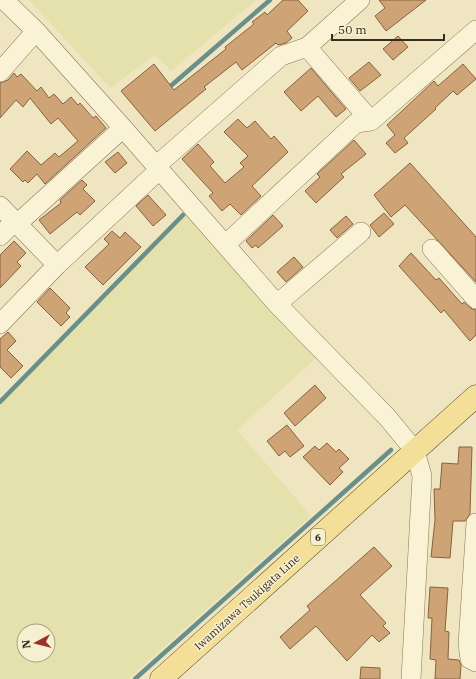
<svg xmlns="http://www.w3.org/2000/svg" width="476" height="679" font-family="'IBM Plex Serif',serif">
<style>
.farmland{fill:#e4e1ad;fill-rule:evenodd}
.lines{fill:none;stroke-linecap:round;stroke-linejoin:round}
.stream{stroke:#6a8f89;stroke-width:4.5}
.building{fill:#cea375;stroke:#88623d}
.minor-casing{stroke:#887658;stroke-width:20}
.major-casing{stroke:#55442c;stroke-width:23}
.minor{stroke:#f9f2d4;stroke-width:19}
.major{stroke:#f3df97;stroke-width:22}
.labels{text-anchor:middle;stroke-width:3;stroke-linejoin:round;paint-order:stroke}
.shield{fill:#f6efd0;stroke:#706653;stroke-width:1}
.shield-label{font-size:10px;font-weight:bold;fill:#372c1d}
.street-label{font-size:11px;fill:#372c1d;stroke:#f6efd0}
</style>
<rect width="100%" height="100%" fill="#efe5c0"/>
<!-- farmland -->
<path class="farmland" d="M29 0H256L171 71 155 55 110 88Z
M185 211 317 357 237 430 311 516 128 679H0V399ZM24 631H48V655H24Z"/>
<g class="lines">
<!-- stream -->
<path class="stream" d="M166 90 270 0
M0 402 183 215
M135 679 391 450"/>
</g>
<!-- building -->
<path class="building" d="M283 0H298L308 11 287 31 292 38 286 43 278 45 276 43 242 70 236 62 204 87 206 89 155 131 121 91 154 64 174 90 226 49 225 47 254 24 252 22 265 12 267 15Z
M379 0H426L386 31 375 16 385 8Z
M398 36 408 47 393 60 383 49Z
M369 62 381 75 360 91 349 78Z
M463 64 476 79 457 95 453 91 435 108 436 109 404 138 408 143 395 153 386 143 395 135 387 125 434 81 438 86Z
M311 68 346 109 336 117 318 96 301 111 284 92Z
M14 73 17 77 21 74 37 91 41 87 49 98 54 94 63 104 71 97 78 105 80 103 93 118 96 116 106 128 45 184 37 174 28 183 25 180 23 182 10 169 27 151 41 165 55 153 59 157 78 141 58 118 51 124 30 98 23 107 16 100 0 118V83L8 80Z
M238 119 247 128 255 121 271 139 274 136 288 152 252 186 261 196 241 215 230 204 222 211 209 196 213 193 182 159 198 144 214 162 210 166 225 183 244 167 240 163 248 156 224 132Z
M354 140 366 154 341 174 344 177 316 203 305 191 320 177 317 174Z
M118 152 127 163 115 173 105 162Z
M410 163 476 237V282L405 205 391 217 374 195Z
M82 180 87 185 83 189 95 201 80 215 77 212 50 234 39 220 61 203 60 200Z
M148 195 166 215 153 226 136 206Z
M384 213 394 224 379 237 370 225Z
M273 215 283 226 258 248 256 245 252 248 246 241Z
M346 216 353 224 337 238 330 230Z
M112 231 120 238 125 232 141 247 103 285 85 267 109 244 104 239Z
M14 241 26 253 17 262 21 266 0 288V255Z
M411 253 436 280 439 278 462 304 464 302 472 309 476 310V335L470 341 444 310 441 313 399 266Z
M294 257 303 267 286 282 277 272Z
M50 288 70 308 66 313 70 317 61 326 37 302Z
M8 332 16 341 7 350 23 366 11 378 0 367V339Z
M315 385 326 398 295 426 284 413Z
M287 425 304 446 290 457 285 451 279 456 267 441Z
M327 443 336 452 339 449 349 459 339 468 343 472 330 485 303 457 315 446 319 450Z
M459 447H472L470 514 465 521H453L450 558 431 557 435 520 434 489H440L442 463 458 464Z
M374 547 392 566 360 595 386 623 383 626 390 633 379 642 372 635 347 661 316 626 290 649 280 637 310 610 307 606Z
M430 587 448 588 445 631 449 632 448 659 459 660 461 665 460 679H435L436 660 430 659 432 618H428Z
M361 667 380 668V679H360Z"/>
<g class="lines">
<defs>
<path id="minor" d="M4 0 36 31 123 128 277 304 387 417 415 451 422 476 411 679
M307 47 360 0
M0 72 36 31
M156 166 281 56 307 47 371 121
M0 206 57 265
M17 224 123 128
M0 236 15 221
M226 244 356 123 371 121 476 30
M432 249 476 299
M277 304 361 232
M0 324 57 265 159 170
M476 523 468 644 470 659 476 662"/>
<path id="major" d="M161 679 476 396"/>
</defs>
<!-- minor casing -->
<use href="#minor" class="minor-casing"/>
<!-- major casing -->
<use href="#major" class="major-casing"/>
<!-- minor -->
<use href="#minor" class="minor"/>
<!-- major -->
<use href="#major" class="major"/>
</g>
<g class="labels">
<!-- shield labels -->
<rect class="shield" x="311" y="529" width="14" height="16" rx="3"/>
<g class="shield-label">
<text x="318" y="541">6</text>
</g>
<!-- street labels -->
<g class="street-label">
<text transform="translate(247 602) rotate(-42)" y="4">Iwamizawa Tsukigata Line</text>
</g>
</g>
<!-- north arrow -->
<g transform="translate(36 643) rotate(263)"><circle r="19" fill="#f6efd0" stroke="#aaa188"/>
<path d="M0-3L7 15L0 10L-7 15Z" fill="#983127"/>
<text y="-6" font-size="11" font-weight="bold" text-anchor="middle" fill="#372c1d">N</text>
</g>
<!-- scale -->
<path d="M332 34v6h112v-6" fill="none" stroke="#372c1d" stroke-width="2"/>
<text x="338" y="34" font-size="12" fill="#372c1d" stroke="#f6efd0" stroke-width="3" paint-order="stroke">50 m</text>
</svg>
